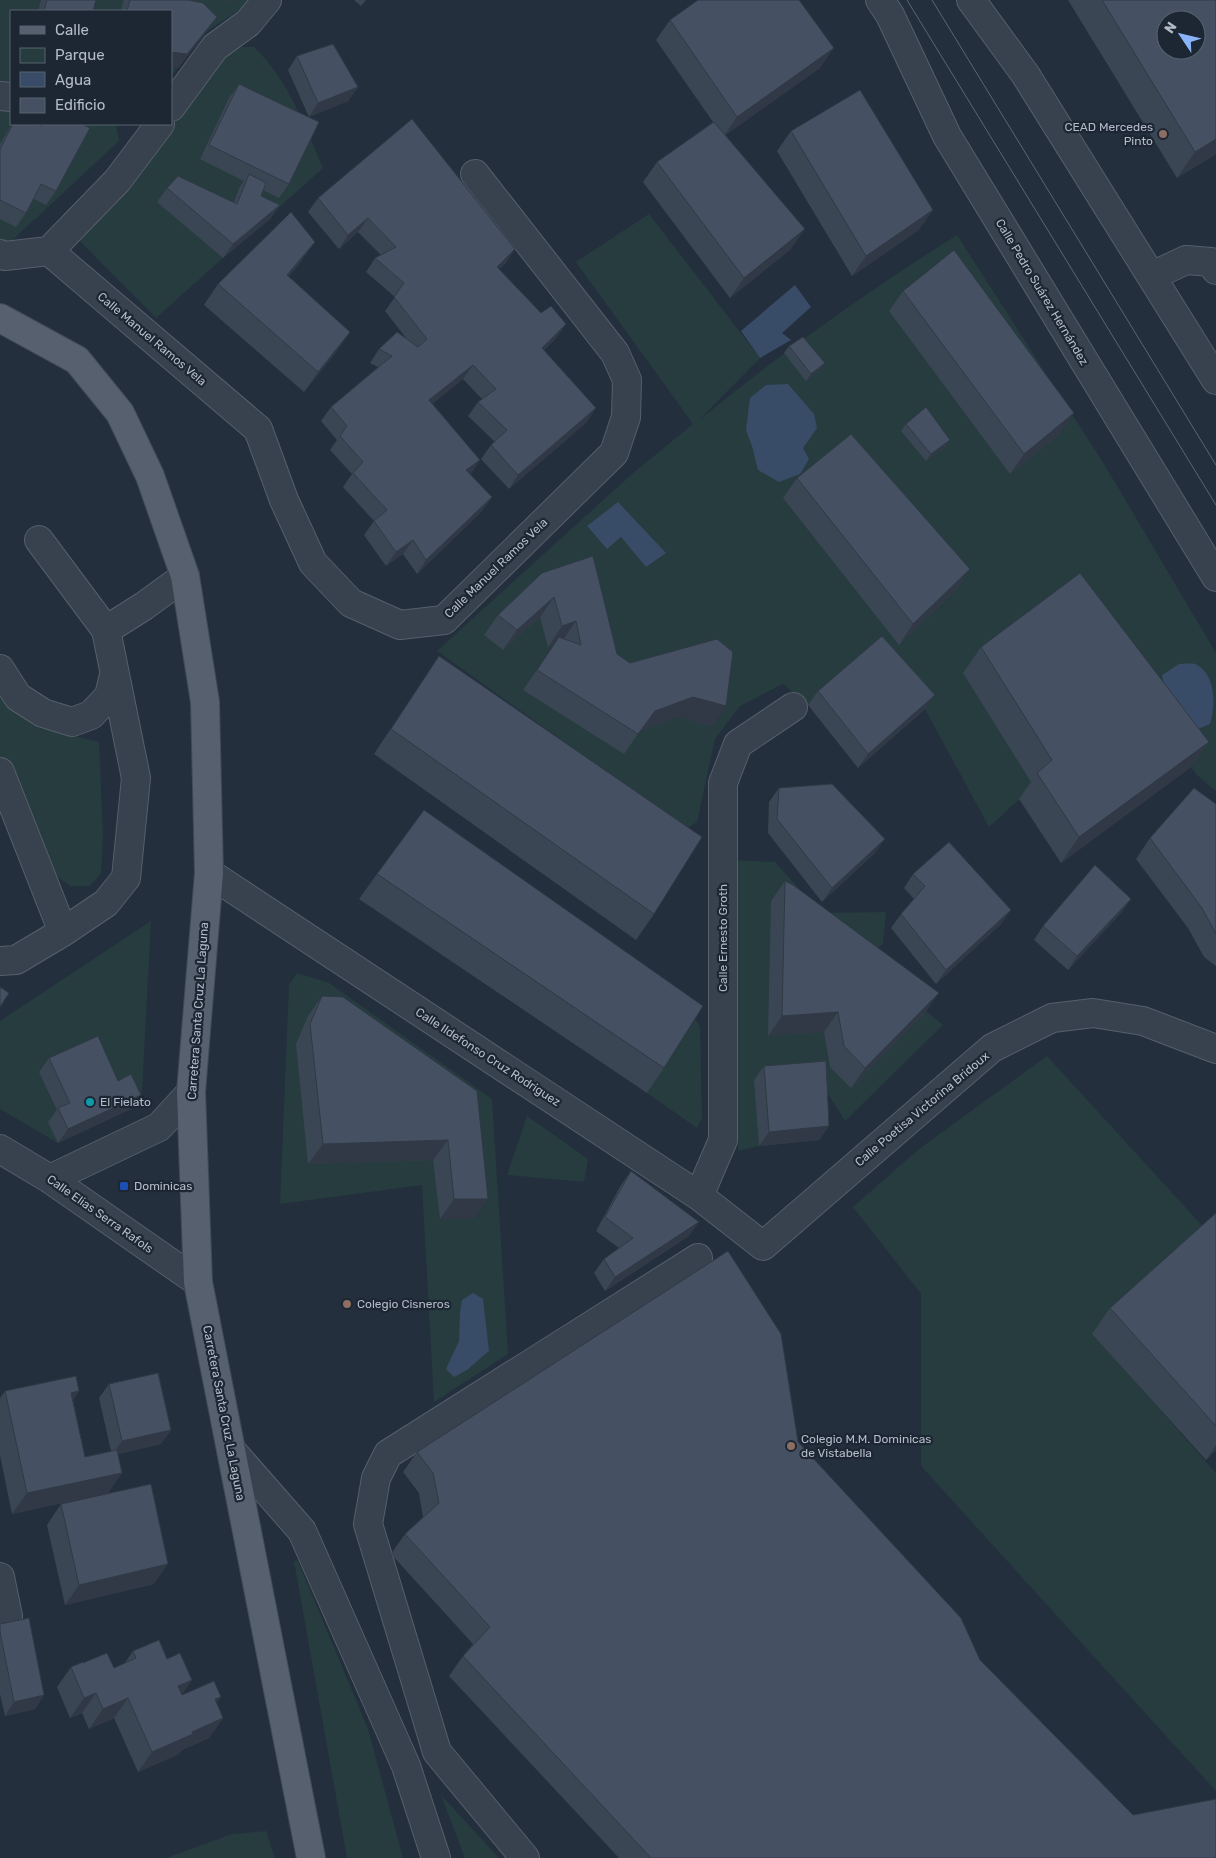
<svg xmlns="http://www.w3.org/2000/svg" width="1216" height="1858" font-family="Rubik,sans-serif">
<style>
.green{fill:#263c3f}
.water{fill:#394c67}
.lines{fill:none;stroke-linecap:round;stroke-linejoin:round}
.minor-casing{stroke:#565f6c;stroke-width:30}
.major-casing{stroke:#414a57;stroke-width:30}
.minor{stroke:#38414e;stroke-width:28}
.major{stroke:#56606e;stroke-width:28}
.tram{stroke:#5a6575;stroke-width:1}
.wall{fill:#3b4654}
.shaded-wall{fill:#303945}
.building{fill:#455162;stroke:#303945;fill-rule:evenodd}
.education-dot{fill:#8d6e63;stroke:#1d2633;stroke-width:2}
.culture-dot{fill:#0f9aa8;stroke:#1d2633;stroke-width:2}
.transit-dot{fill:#1a4fb4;stroke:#1d2633;stroke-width:2}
.labels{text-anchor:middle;stroke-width:4.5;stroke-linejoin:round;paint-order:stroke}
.poi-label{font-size:12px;fill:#b4bcc9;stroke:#1d2633;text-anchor:start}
.street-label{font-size:12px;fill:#b4bcc9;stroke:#1d2633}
</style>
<rect width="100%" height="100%" fill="#242f3e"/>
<!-- green -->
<path class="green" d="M0 0H252L249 4 207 31 171 76V11H11V86L0 84Z
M233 47H254C288 79 305 126 323 168L156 318 79 240 119 201 214 68Z
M0 109 11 110V124H116L119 141 6 246 0 242Z
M649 214 760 358 699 420C781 353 868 291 957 235L1104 464 1216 653V791L1198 776 1158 725 1034 786 989 827 925 709 872 650 808 705 783 684 740 706 715 739 697 822 686 829 437 651 632 474 693 424 576 262Z
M0 698 36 727 99 742 103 837 101 873 90 886H70L52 873 0 772Z
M733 860 775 862 821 913 886 912 883 944 864 960 943 1025 845 1121 817 1076 759 1146 738 1151Z
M151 921 142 1092 58 1143 0 1109V1021Z
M297 973 329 983 492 1099 508 1354 434 1402 422 1185 280 1204 289 985Z
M695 1019 700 1026 702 1118 697 1128 647 1093Z
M1047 1056 1207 1231 1093 1334 1216 1473V1791L921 1466V1294L853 1207 919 1149Z
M527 1116 588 1159 584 1182 507 1175Z
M294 1561H298L368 1729 403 1858H347Z
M441 1795 499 1858H465Z
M266 1831 275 1858H166L232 1834Z"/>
<!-- water -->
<path class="water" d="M795 285 811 307 782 333 791 340 760 358 741 331Z
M788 384 814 414 817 428 803 448 809 459 800 474 779 482 758 470 752 446 746 430 750 398 766 385Z
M618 502 666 553 646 567 621 537 607 549 587 526Z
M1179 664C1183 664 1191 663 1195 664 1216 674 1216 704 1210 724L1196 730 1166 694 1162 675Z
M473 1293 483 1299 489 1351 467 1370 454 1377 446 1369 459 1341 460 1312 462 1300Z"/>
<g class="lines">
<defs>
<path id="minor" d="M880 0 890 15 947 136 1216 577
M971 0 1025 74 1216 380
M0 96 11 97
M171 107 215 47 248 23 267 0
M49 251 258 429 284 500 313 563 351 603 400 625 444 620 614 453 626 417 627 380 615 353 475 174
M0 254 5 256 49 251 117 181 160 124
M1152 276 1186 260 1211 262 1216 270
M39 540 106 630 136 778 126 878 106 903 63 932
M106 630 144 606 185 576
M0 669 18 697 43 713 72 722 91 715 109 696 114 675
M0 772 63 932 16 960 0 961
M209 873 699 1196 763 1246 992 1048 1052 1018 1093 1013 1143 1021 1216 1049
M0 1149 50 1179 198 1282
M50 1179 159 1127 191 1092
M699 1196 723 1140V783L738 744 793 707
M232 1451 302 1531 406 1766 436 1858
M0 1577 8 1616
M525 1858 437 1752 368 1524 376 1478 388 1454 698 1258"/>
<path id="major" d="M0 318 77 360 120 413 150 476 185 576 205 702 209 873 191 1092 198 1282 311 1858"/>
</defs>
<!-- minor casing -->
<use href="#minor" class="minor-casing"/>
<!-- major casing -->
<use href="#major" class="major-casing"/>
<!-- minor -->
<use href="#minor" class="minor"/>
<!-- major -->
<use href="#major" class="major"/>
<!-- tram -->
<path class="tram" d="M907 0 1216 505
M932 0 1216 465"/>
</g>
<!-- wall -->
<path class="wall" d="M41 0H96L93 11H38Z
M124 0H188L217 17 207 31 178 68 171 11H121L123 2Z
M354 0H366L361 6Z
M1068 0H1216V154L1177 178Z
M670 20 820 68 725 135 791 249 730 298 643 182 657 162 713 122 656 40Z
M297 56 358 87 348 101 309 117 288 70Z
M239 84 289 184 279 198 263 190 261 196 280 205 270 219 223 258 157 202 167 188 234 202 239 188 244 181 200 159 229 98Z
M12 124H37L39 125V124H82L56 191 46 205 34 199 26 213 16 227 0 219V144Z
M791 131 919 230 852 276 777 151Z
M318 198 506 263 499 269 541 313 566 324 556 338 544 350 587 422 509 489 481 459 491 445 495 442 468 416 478 402 482 399 463 379 432 404 470 474 492 497 482 511 417 574 403 554 386 566 364 535 374 521 343 487 352 474 330 450 337 440 321 421 331 407 378 367 370 363 379 349 406 338 385 311 395 297 366 272 375 258 381 255 358 232 339 249 308 212Z
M301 262 288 277 350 332 336 352 304 392 204 305 218 284Z
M903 291 1060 434 1010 474 889 311Z
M789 346 820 370 806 381 784 353Z
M906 424 950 440 945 447 926 461 901 431Z
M797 478 970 569 956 590 899 645 783 498Z
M542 573 617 654 712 727 678 717 640 731 624 754 523 690 555 644 548 647 540 617 503 650 484 635 498 615Z
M981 647 1191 767 1061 863 1019 799 1031 782 963 673Z
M439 656 654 914 636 940 374 754Z
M818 691 935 695 925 709 858 768 808 705Z
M779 788 875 853 822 902 768 833 769 802Z
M1216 804V966L1204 957 1188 928 1136 859 1150 838Z
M377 874 664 1068 647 1093 359 899Z
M913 874 1001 924 936 984 891 928 901 914 914 899 904 888Z
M785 881 925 1013 851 1088 830 1067 824 1032 768 1036 771 901Z
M1131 899 1121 913 1068 970 1034 940 1043 926Z
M322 996 477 1091 474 1219H440L433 1160 308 1164 296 1044 308 1016Z
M49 1058 131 1109 58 1143 48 1122 57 1110 39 1072Z
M764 1066 829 1126 819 1140 759 1146 754 1080Z
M631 1171 689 1236 605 1291 594 1273 604 1259 619 1248 596 1231 621 1185Z
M1216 1213V1450L1206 1460 1092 1334 1110 1308Z
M109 1384 171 1430 161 1444 118 1454 122 1473 108 1493 12 1514 0 1455V1398L5 1391H79L73 1400 85 1457 111 1451 99 1398Z
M798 1442 980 1660 1133 1815 1216 1858H619L449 1676 463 1656 473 1644 391 1554 405 1534 423 1517 419 1493 403 1472 417 1452Z
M61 1504 154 1584 65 1605 47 1525Z
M0 1624 44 1695 35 1709 5 1716 0 1694Z
M133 1651 167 1659 192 1680 182 1694V1695L221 1697 216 1703 223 1718 209 1738 182 1750 179 1754 138 1772 114 1718 89 1729 82 1713 70 1718 57 1687 71 1667 114 1668 124 1664Z"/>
<!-- shaded-wall -->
<path class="shaded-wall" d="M223 0H234L231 3Z
M217 17 207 31 178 68 171 67V52Z
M834 48 820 68 723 137 737 117Z
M358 87 348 101 309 117 318 103Z
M1216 139V154L1177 178 1195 152Z
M280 205 270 219 223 258 233 244Z
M933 210 919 230 852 276 866 256Z
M368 218 358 232 339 249 348 235Z
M805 229 791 249 730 298 744 278Z
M315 242 301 262 272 296 287 275Z
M515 249 506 263 487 281 497 267Z
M566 324 556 338 532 362 542 348Z
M350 332 336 352 304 392 318 372Z
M825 363 820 370 806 381 811 374Z
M473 365 463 379 420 414 429 400Z
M596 408 587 422 509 489 518 475Z
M1074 413 1060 434 1010 474 1024 454Z
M950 440 945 447 926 461 931 454Z
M480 460 471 474 466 470Z
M492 497 482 511 417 574 426 560Z
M413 540 403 554 386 566 396 552Z
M970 569 956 590 899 645 913 624Z
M554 597 540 617 503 650 517 630Z
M576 621 562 641 548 647 562 626Z
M935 695 925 709 858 768 868 754Z
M693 697 726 706 712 727 678 717 640 731 655 711Z
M1209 742 1191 767 1061 863 1079 837Z
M885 839 875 853 822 902 832 888Z
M1131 899 1121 913 1068 970 1077 956Z
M1011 910 1001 924 936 984 946 970Z
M939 993 925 1013 851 1088 865 1068Z
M838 1012 824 1032 768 1036 782 1016Z
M141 1095 131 1109 58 1143 68 1129Z
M829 1126 819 1140 759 1146 769 1132Z
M448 1140 433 1160 308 1164 323 1144Z
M454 1199H488L474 1219H440Z
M699 1222 689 1236 605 1291 615 1277Z
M79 1391 65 1411 71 1393Z
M171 1430 161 1444 112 1455 122 1441Z
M1216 1445V1450L1206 1460Z
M122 1473 108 1493 12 1514 27 1493Z
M168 1564 154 1584 65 1605 79 1585Z
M192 1680 178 1701V1686Z
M96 1693 82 1713 70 1718 84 1698Z
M44 1695 35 1709 5 1716 14 1702Z
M221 1697 206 1717 215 1699Z
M128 1698 114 1718 89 1729 103 1709Z
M223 1718 209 1738 182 1750 179 1754 138 1772 152 1752 192 1732Z"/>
<!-- building -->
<path class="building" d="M47 0H96L93 11H44Z
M130 0H188L203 3 217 17 187 54 171 52V11H127Z
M698 0H799L834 48 737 117 670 20Z
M1102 0H1216V139L1195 152ZM1166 20H1196V50H1166Z
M333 44 358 87 318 103 297 56Z
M239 84 319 122 289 184 209 145Z
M860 90 933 210 866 256 791 131Z
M412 119 515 249 497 267 541 313 551 306 566 324 542 348 596 408 518 475 491 445 507 430 478 402 496 389 473 365 429 400 480 460 466 470 492 497 426 560 413 540 396 552 374 521 387 510 353 473 363 462 340 436 347 426 331 407 392 356 379 349 397 332 418 347 427 339 394 297 404 283 375 258 396 247 368 218 348 235 318 198Z
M714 122 805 229 744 278 657 162Z
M13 124H37L41 126 42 124H82L90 128 56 191 41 184 26 213 0 200V149Z
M249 174 266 183 261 196 280 205 233 244 167 188 178 176 237 204Z
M291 212 315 242 287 275 350 332 318 372 218 284Z
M954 250 1074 413 1024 454 903 291Z
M803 337 825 363 811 374 789 346Z
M926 407 950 440 931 454 906 424Z
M851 434 970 569 913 624 797 478Z
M593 556 617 654 630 663 717 639 733 652 726 706 693 697 655 711 638 734 537 670 559 637 581 645 576 621 562 626 554 597 517 630 498 615 542 573Z
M1080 573 1209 742 1079 837 1037 773 1052 760 981 647Z
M882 636 935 695 868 754 818 691Z
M439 656 702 837 654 914 391 729Z
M832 784 885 839 832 888 777 819 779 788Z
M1194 788 1216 804V934L1202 908 1150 838Z
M424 810 703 1006 664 1068 377 874Z
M949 842 1011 910 946 970 901 914 925 886 913 874Z
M1095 865 1131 899 1077 956 1043 926Z
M785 881 793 885 939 993 865 1068 844 1046 838 1012 782 1016Z
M0 987 9 993 0 1007Z
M322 996 343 997 477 1091 488 1199H454L448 1140 323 1144 310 1024Z
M98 1036 118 1081 131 1074 141 1095 68 1129 58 1108 70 1103 49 1058Z
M826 1061 829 1126 769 1132 764 1066Z
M631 1171 699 1222 615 1277 604 1259 633 1238 605 1217Z
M1216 1213V1426L1110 1308Z
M728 1251 781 1334 798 1442 961 1618 980 1660 1133 1815 1216 1799V1858H651L463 1656 490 1627 405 1534 439 1503 433 1473 417 1452Z
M158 1373 171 1430 122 1441 109 1384Z
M76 1376 79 1391 71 1393 85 1457 117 1450 122 1473 27 1493 5 1391Z
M151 1484 168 1564 79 1585 61 1504Z
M29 1618 44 1695 14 1702 0 1632V1624Z
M159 1640 167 1659 180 1653 192 1680 178 1686 182 1695 214 1681 221 1697 215 1699 223 1718 192 1732 193 1734 152 1752 128 1698 103 1709 96 1693 84 1698 71 1667 83 1662V1663L107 1653 114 1668 136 1658 133 1651Z"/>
<!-- markers -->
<g class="education-dot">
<circle cx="1163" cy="134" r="5"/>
<circle cx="347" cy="1304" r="5"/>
<circle cx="791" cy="1446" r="5"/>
</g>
<circle class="culture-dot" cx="90" cy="1102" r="5"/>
<rect class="transit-dot" x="119" y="1181" width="10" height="10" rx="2.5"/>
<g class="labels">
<!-- poi labels -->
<g class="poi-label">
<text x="1153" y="131" text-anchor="end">CEAD Mercedes<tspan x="1153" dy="14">Pinto</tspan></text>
<text x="100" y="1106">El Fielato</text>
<text x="134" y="1190">Dominicas</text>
<text x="357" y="1308">Colegio Cisneros</text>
<text x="801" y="1443">Colegio M.M. Dominicas<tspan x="801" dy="14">de Vistabella</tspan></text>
</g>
<!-- street labels -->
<g class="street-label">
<text transform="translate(1042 292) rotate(59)" y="4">Calle Pedro Suárez Hernández</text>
<text transform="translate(152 339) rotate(40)" y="4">Calle Manuel Ramos Vela</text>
<text transform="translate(496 568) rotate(-44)" y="4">Calle Manuel Ramos Vela</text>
<text transform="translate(723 938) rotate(-90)" y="4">Calle Ernesto Groth</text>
<text transform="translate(198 1011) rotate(-86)" y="4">Carretera Santa Cruz La Laguna</text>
<text transform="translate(488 1057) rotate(33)" y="4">Calle Ildefonso Cruz Rodriguez</text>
<text transform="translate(922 1109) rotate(-40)" y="4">Calle Poetisa Victorina Bridoux</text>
<text transform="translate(100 1214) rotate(35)" y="4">Calle Elias Serra Rafols</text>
<text transform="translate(224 1413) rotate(79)" y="4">Carretera Santa Cruz La Laguna</text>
</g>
</g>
<!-- legend -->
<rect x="10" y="10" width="162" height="115" fill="#1d2633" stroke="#59626f"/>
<rect x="20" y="26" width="25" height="8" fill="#56606e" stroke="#59626f"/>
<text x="55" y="35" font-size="15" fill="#b4bcc9">Calle</text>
<rect x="20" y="48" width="25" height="15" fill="#263c3f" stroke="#59626f"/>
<text x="55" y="60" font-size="15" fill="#b4bcc9">Parque</text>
<rect x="20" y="72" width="25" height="15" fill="#394c67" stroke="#59626f"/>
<text x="55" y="85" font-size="15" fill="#b4bcc9">Agua</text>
<rect x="20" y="98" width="25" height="15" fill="#455162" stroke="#59626f"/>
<text x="55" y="110" font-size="15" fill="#b4bcc9">Edificio</text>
<!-- north arrow -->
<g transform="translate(1181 35) rotate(305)"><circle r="24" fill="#1d2633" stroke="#59626f"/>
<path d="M0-4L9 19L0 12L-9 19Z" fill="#8ab4f8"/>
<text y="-8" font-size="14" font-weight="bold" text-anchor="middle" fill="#b4bcc9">N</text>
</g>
</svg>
